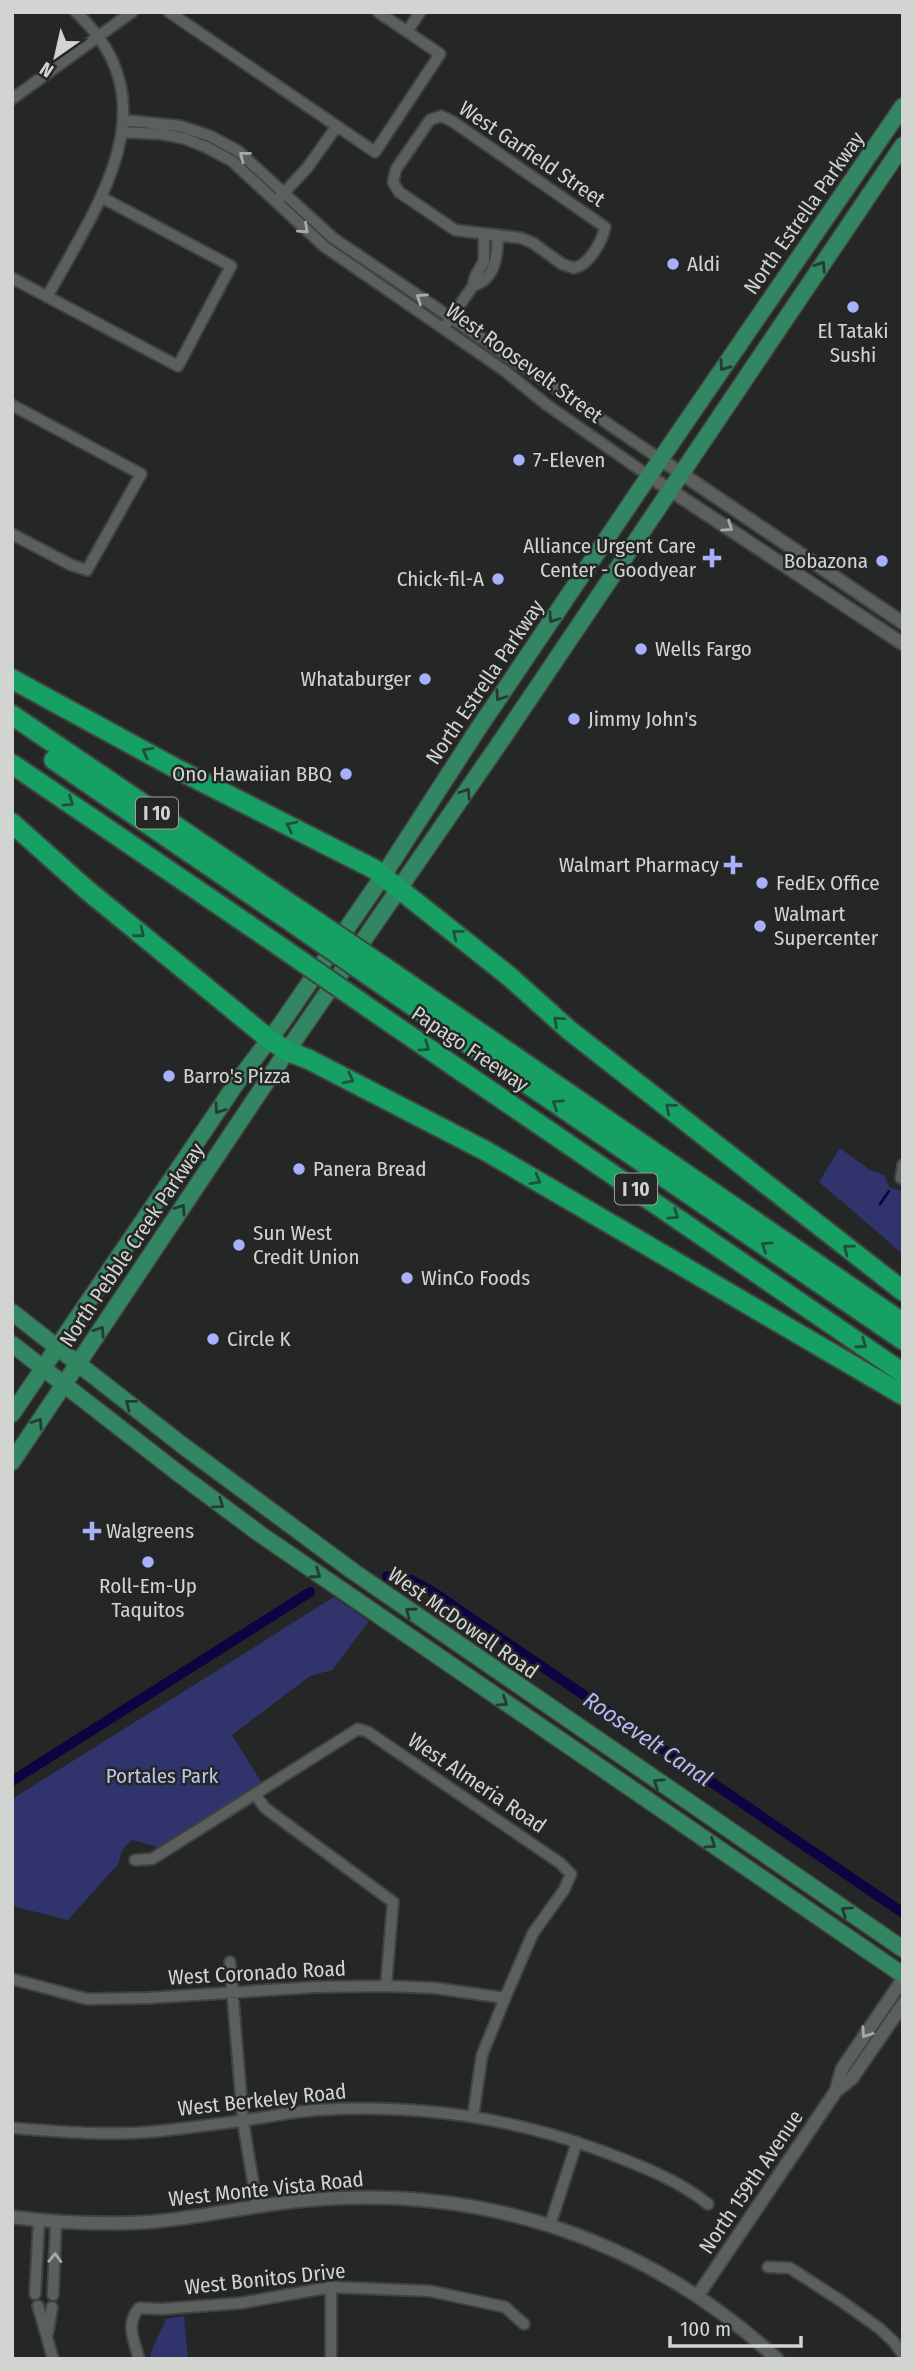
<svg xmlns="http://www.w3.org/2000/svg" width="915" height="2371" font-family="'Fira Sans Condensed',sans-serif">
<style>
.park{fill:#31336c}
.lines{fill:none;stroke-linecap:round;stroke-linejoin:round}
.stream{stroke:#0f0242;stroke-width:2.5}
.canal{stroke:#0f0242;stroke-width:10}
.minor-casing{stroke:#414341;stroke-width:14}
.tertiary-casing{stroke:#414341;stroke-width:16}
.primary-casing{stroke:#414341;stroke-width:19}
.motorway-casing{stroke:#414341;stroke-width:23}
.minor{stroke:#5c605d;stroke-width:10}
.tertiary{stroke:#5c605d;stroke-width:12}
.primary{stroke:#328661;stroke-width:16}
.motorway{stroke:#16a063;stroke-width:19}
.motorway-bridge-casing{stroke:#414341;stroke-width:23;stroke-linecap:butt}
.motorway-bridge{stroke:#16a063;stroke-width:19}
.oneway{stroke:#a9aba9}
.oneway2{stroke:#273a31}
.oneway3{stroke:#1f513b}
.poi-dot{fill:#a8b0fc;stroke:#242725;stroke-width:2.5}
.labels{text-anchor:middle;stroke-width:5;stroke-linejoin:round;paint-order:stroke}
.shield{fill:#242725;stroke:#9ea09e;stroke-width:2}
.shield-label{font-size:19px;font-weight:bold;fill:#d2d4d2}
.street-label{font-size:21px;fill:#d2d4d2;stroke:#242725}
.poi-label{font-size:21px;fill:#d2d4d2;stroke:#242725;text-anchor:start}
.park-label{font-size:21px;fill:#c0c5ed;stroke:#242725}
.water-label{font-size:23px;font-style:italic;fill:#b3baf6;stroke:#242725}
</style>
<rect width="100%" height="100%" fill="#242725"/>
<!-- park -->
<path class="park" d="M840 1148 870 1170 884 1175 890 1188 903 1191V1254L819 1182Z
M334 1597 369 1621 332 1670 310 1676 232 1735 262 1783 160 1848 133 1840C124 1846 120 1852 119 1863L68 1920 12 1906V1799Z
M184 2316 188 2359H152L150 2354 166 2319Z"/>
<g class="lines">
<!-- stream -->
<path class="stream" d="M880 1204 889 1191"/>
<!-- canal -->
<path class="canal" d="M387 1576 411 1580 433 1592 903 1913
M12 1781 310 1592"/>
<defs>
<path id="minor" d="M169 12 375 152 440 54 378 12
M407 32 420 12
M12 99 132 12
M441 116 452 121 605 227C602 242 589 265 574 268L562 264 533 243 521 238 455 230 399 192 393 182 396 169 430 120Z
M123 120 180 126 210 136 238 151 333 238 660 459
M122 132 161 134 183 138 206 147 232 161 325 247 505 371 547 405 649 476
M280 197 307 168 337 126
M12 278 178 366 231 266 101 197
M473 286C496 278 497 257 498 235
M47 297C97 205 174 103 76 12
M447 323 473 286 475 277 484 261V234
M12 405 141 474 87 570 71 565 12 534
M901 1178 903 1165
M255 1794 265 1808 393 1902 386 1986
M135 1860 152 1859 358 1729 368 1732 560 1863 571 1874 564 1890 533 1933 505 1998 482 2055 473 2117
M230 1962 243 2121 257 2206
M12 1979 87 1999 147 1998 316 1987 386 1986 435 1988 505 1998
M12 2128C62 2132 111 2136 160 2131 194 2127 227 2123 260 2118 279 2115 298 2111 318 2110 413 2104 509 2117 599 2150 636 2164 677 2179 708 2204
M550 2225 577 2142
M768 2267 790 2268 841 2301 879 2328 894 2342 903 2355
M331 2287V2359
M35 2294 39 2221
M53 2295 56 2222
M38 2306 53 2359
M48 2332 52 2307
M139 2359C134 2339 125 2325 139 2308L162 2309 241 2303 331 2287 430 2291 505 2307 524 2324"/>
<path id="tertiary" d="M660 459 903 623
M649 476 903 644
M836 2091 842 2069 903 1979
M12 2217C51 2222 90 2224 129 2223 189 2221 248 2205 308 2200 484 2185 647 2239 777 2359
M698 2295 836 2091 852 2078 903 2004"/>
<path id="primary" d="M12 1312 182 1445 354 1572 903 1949
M12 1344 178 1473 260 1534 903 1975
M12 1414 240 1078 281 1024 383 876 476 732 649 476 903 106
M12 1462 287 1051 501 741 903 145"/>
<path id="motorway" d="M12 679 177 769 374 869 510 977 569 1030 903 1291
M12 715 301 911
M54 760 293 923
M12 764 278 945
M12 823 87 890 269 1039 287 1051 308 1059 486 1151 903 1395
M393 973 903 1323
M384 986 903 1340
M369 1008 903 1373"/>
</defs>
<!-- minor casing -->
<use href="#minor" class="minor-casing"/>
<!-- tertiary casing -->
<use href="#tertiary" class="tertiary-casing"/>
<!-- primary casing -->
<use href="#primary" class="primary-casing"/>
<!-- motorway casing -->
<use href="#motorway" class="motorway-casing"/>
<!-- minor -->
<use href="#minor" class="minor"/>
<!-- tertiary -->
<use href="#tertiary" class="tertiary"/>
<!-- primary -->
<use href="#primary" class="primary"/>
<!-- motorway -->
<use href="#motorway" class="motorway"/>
<defs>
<path id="motorway-bridge" d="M301 911 393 973
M293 923 384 986
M278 945 369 1008"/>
</defs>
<!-- motorway-bridge casing -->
<use href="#motorway-bridge" class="motorway-bridge-casing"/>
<!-- motorway-bridge -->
<use href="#motorway-bridge" class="motorway-bridge"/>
</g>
<!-- one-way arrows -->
<defs><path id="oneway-chevron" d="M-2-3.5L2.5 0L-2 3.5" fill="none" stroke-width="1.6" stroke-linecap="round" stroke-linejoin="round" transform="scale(1.75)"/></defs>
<g class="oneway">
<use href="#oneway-chevron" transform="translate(244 156) rotate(-142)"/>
<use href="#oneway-chevron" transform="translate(304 229) rotate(42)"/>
<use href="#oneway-chevron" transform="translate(421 298) rotate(-146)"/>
<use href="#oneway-chevron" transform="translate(728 527) rotate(34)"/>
<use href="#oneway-chevron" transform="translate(866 2033) rotate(124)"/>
<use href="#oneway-chevron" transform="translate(55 2258) rotate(-88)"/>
</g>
<g class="oneway2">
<use href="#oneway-chevron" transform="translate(821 266) rotate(-57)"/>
<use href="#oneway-chevron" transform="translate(724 366) rotate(125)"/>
<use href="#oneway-chevron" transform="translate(553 618) rotate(124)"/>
<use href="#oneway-chevron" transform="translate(500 696) rotate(124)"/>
<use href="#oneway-chevron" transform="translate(466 793) rotate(-56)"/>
<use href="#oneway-chevron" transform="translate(219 1109) rotate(124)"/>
<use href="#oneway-chevron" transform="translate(181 1209) rotate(-56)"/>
<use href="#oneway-chevron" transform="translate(100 1331) rotate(-56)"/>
<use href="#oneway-chevron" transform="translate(130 1404) rotate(-142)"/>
<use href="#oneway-chevron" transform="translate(38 1423) rotate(-56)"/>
<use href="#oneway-chevron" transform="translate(219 1504) rotate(36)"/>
<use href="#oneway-chevron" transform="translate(316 1574) rotate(35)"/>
<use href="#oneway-chevron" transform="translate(410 1612) rotate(-145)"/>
<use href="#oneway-chevron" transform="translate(503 1702) rotate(34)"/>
<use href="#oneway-chevron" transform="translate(658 1783) rotate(-146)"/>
<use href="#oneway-chevron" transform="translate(711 1844) rotate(34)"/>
<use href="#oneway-chevron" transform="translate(846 1911) rotate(-146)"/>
</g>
<g class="oneway3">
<use href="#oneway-chevron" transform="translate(147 752) rotate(-152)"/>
<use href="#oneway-chevron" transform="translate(69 802) rotate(34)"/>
<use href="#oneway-chevron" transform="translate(291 826) rotate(-154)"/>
<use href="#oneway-chevron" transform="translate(140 933) rotate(39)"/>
<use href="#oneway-chevron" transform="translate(457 934) rotate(-142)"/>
<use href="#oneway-chevron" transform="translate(558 1021) rotate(-138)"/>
<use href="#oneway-chevron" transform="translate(425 1047) rotate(34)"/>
<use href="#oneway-chevron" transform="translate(349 1079) rotate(27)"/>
<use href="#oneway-chevron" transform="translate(557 1104) rotate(-146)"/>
<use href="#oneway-chevron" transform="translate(670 1108) rotate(-141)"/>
<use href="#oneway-chevron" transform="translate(536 1180) rotate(30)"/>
<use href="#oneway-chevron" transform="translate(674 1215) rotate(34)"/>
<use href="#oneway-chevron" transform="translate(766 1246) rotate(-146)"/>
<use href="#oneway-chevron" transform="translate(848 1249) rotate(-143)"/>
<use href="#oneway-chevron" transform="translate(862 1344) rotate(35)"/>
</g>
<!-- markers -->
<g class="poi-dot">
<circle cx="673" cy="264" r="7"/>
<circle cx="853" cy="307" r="7"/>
<circle cx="519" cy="460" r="7"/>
<path d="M708.5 547.5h7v7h7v7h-7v7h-7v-7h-7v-7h7z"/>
<circle cx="882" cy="561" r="7"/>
<circle cx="498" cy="579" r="7"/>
<circle cx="641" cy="649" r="7"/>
<circle cx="425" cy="679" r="7"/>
<circle cx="574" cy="719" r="7"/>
<circle cx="346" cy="774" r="7"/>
<path d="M729.5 854.5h7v7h7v7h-7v7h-7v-7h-7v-7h7z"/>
<circle cx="762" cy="883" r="7"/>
<circle cx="760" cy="926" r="7"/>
<circle cx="169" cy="1076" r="7"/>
<circle cx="299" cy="1169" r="7"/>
<circle cx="239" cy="1245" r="7"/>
<circle cx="407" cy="1278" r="7"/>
<circle cx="213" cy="1339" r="7"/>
<path d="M88.5 1520.5h7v7h7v7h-7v7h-7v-7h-7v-7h7z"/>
<circle cx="148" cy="1562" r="7"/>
</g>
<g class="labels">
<!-- shield labels -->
<g class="shield">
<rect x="136" y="797.5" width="42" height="31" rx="5"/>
<rect x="615" y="1173.5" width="42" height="31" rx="5"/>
</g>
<g class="shield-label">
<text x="157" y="820">I 10</text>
<text x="636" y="1196">I 10</text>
</g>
<!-- street labels -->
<g class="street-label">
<text transform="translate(532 154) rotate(34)" y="7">West Garfield Street</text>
<text transform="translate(804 213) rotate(-55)" y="7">North Estrella Parkway</text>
<text transform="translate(524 363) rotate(36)" y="7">West Roosevelt Street</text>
<text transform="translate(485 682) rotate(-56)" y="7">North Estrella Parkway</text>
<text transform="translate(470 1049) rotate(34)" y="7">Papago Freeway</text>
<text transform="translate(132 1245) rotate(-56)" y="7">North Pebble Creek Parkway</text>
<text transform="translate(463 1623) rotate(35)" y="7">West McDowell Road</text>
<text transform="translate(477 1783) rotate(34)" y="7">West Almeria Road</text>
<text transform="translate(257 1973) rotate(-3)" y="7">West Coronado Road</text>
<text transform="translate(262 2100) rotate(-6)" y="7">West Berkeley Road</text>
<text transform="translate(751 2182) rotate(-56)" y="7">North 159th Avenue</text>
<text transform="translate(266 2189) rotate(-6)" y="7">West Monte Vista Road</text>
<text transform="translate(265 2279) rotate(-6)" y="7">West Bonitos Drive</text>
</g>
<!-- poi labels -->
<g class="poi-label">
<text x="687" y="271">Aldi</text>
<text x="853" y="338" text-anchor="middle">El Tataki<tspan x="853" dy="24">Sushi</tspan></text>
<text x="533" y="467">7-Eleven</text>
<text x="696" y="553" text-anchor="end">Alliance Urgent Care<tspan x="696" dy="24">Center - Goodyear</tspan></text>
<text x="868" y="568" text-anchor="end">Bobazona</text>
<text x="484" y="586" text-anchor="end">Chick-fil-A</text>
<text x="655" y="656">Wells Fargo</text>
<text x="411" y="686" text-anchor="end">Whataburger</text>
<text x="588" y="726">Jimmy John's</text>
<text x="332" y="781" text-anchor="end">Ono Hawaiian BBQ</text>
<text x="719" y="872" text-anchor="end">Walmart Pharmacy</text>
<text x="776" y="890">FedEx Office</text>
<text x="774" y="921">Walmart<tspan x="774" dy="24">Supercenter</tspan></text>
<text x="183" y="1083">Barro's Pizza</text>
<text x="313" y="1176">Panera Bread</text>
<text x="253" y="1240">Sun West<tspan x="253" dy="24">Credit Union</tspan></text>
<text x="421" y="1285">WinCo Foods</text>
<text x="227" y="1346">Circle K</text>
<text x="106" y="1538">Walgreens</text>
<text x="148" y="1593" text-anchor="middle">Roll-Em-Up<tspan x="148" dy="24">Taquitos</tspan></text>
</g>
<!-- park labels -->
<g class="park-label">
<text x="162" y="1783">Portales Park</text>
</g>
<!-- water labels -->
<g class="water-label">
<text transform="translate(648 1739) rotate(34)" y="8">Roosevelt Canal</text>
</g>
</g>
<!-- border -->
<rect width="915" height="2371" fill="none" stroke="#d2d4d2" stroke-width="28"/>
<!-- north arrow -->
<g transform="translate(56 56) rotate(214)" stroke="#242725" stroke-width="5" paint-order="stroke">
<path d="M0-5L12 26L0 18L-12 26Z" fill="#d2d4d2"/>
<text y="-10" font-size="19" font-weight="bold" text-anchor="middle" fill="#d2d4d2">N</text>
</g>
<!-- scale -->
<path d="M670 2336v10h131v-10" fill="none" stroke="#d2d4d2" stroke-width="3.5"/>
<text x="680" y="2336" font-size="21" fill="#d2d4d2" stroke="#242725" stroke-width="5" paint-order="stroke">100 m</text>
</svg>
